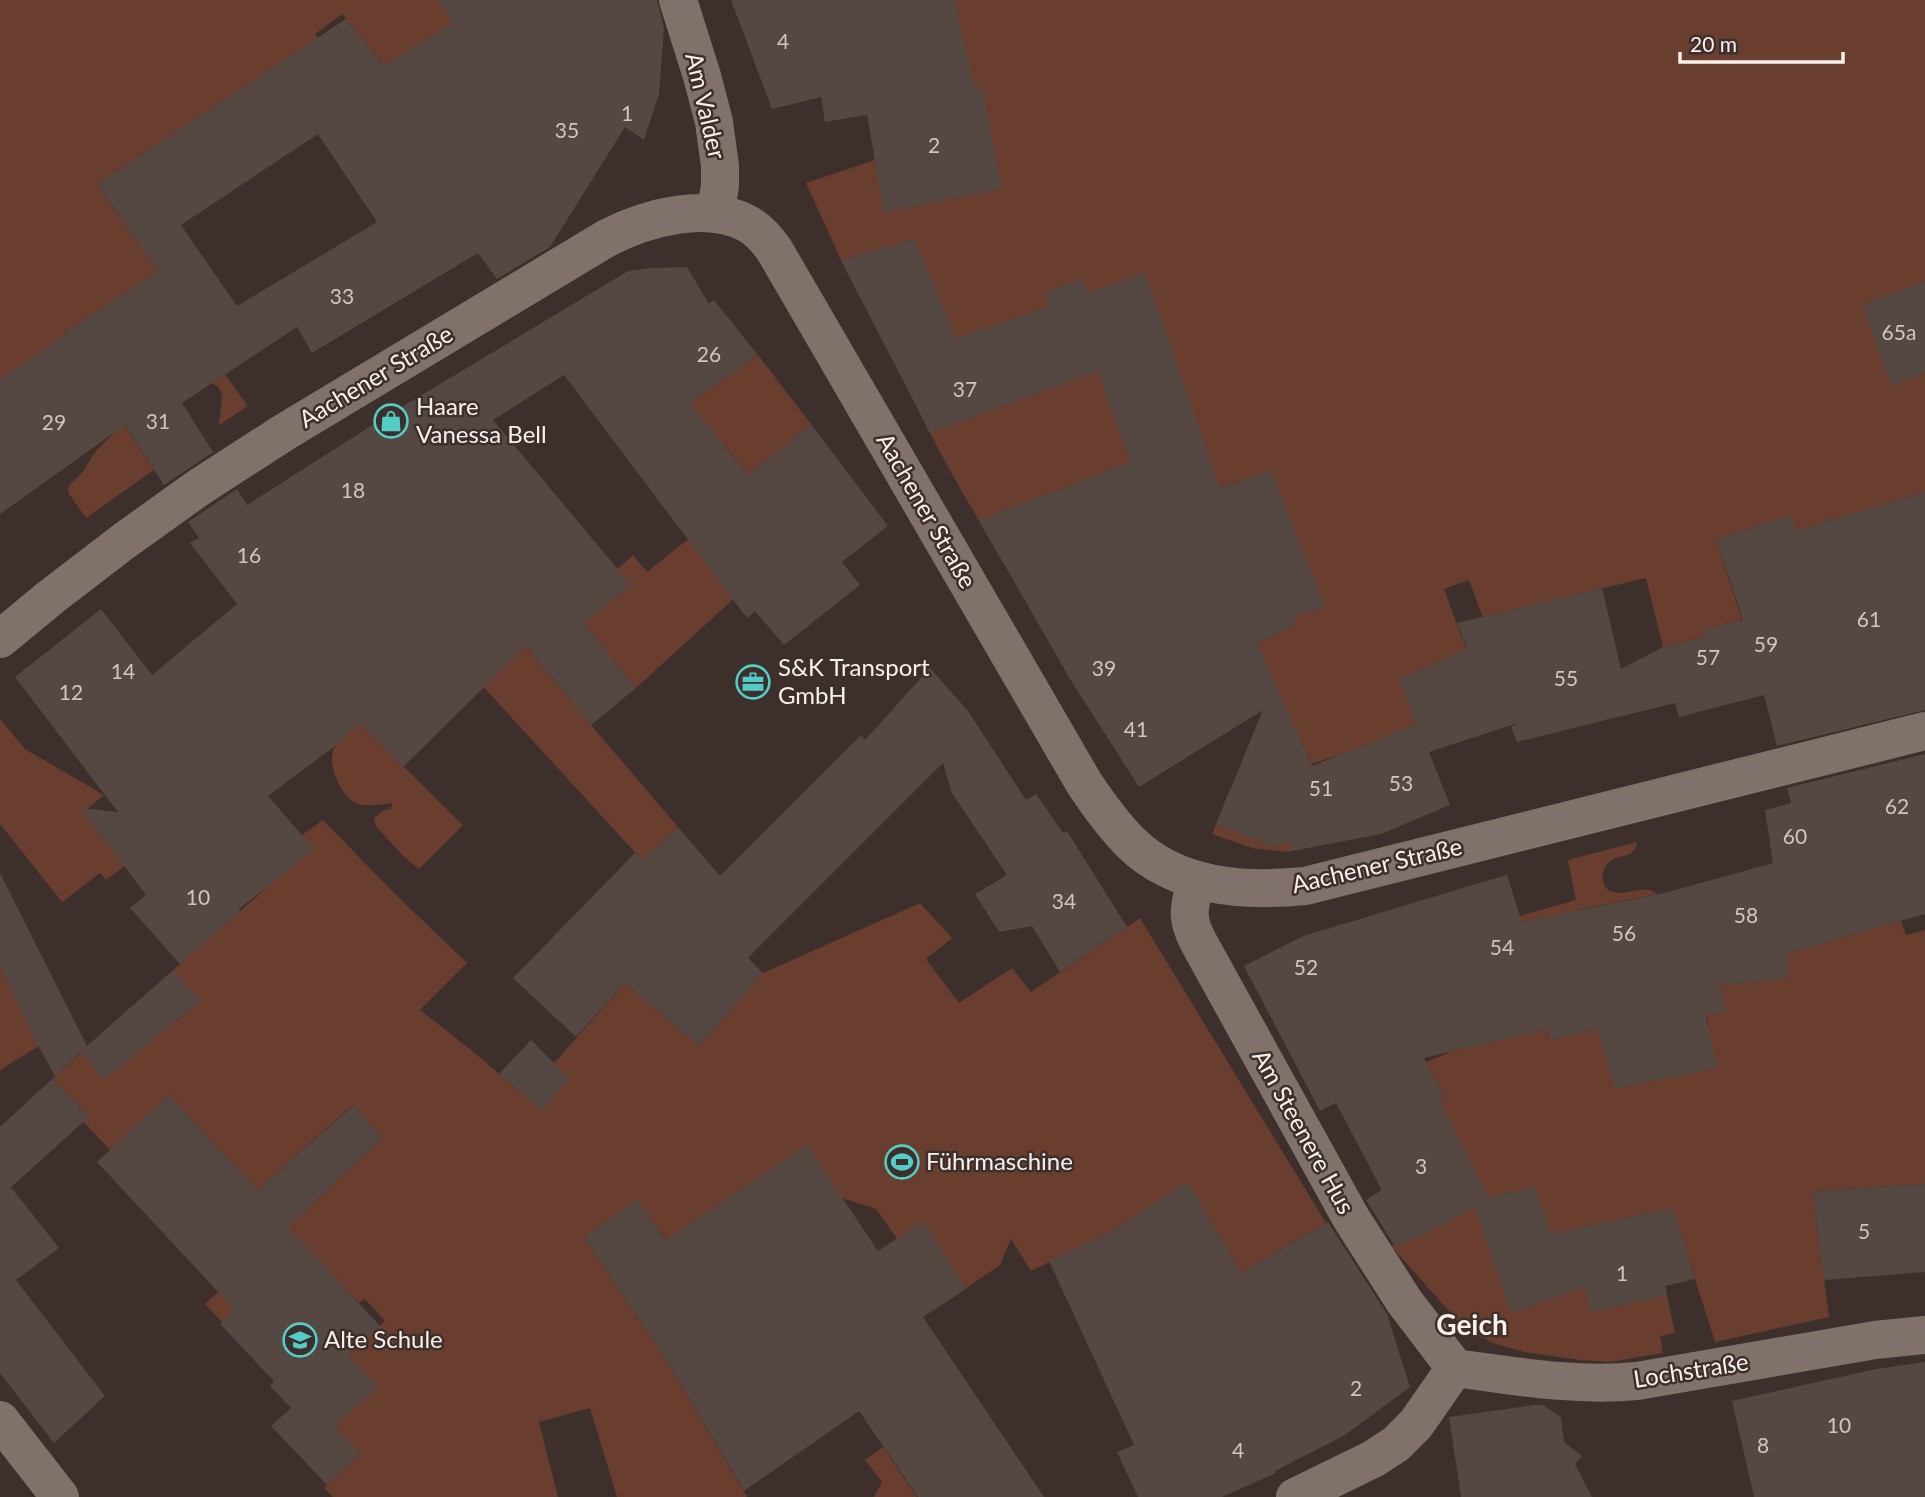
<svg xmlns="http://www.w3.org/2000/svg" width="1925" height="1497" font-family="Lato,sans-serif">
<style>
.green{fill:#6a3e2f}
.building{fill:#554741;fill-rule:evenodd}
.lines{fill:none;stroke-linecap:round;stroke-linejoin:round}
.minor{stroke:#81716b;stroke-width:38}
.tertiary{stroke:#81716b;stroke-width:38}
.labels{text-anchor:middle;stroke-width:5;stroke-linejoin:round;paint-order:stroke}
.number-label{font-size:21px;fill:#d0c6c1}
.street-label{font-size:24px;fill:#f9f0ec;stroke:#3d2f2b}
.poi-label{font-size:24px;fill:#f9f0ec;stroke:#3d2f2b;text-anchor:start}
.quarter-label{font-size:28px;font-weight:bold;fill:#f9f0ec;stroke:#3d2f2b}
</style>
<rect width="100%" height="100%" fill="#3d2f2b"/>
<!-- green -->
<path class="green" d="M0 0H438L448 14 481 41 399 83 342 14 315 34 318 38 97 184 158 271 64 333 154 470 86 518 69 494 68 489 70 484 82 473 96 451 119 428 0 402Z
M898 0H1925V577L1873 594 1845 515 1800 530 1810 561 1716 539 1742 620 1704 629 1705 637 1663 647 1646 578 1494 614 1493 645 1469 580 1444 589 1468 654 1411 709 1420 735 1350 763 1345 753 1311 764 1281 698 1239 652 1296 624 1242 480 1005 566C963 493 919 422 890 344L885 346 841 260 806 183 875 160Z
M758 355 811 424 748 475 726 447 683 408Z
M224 373 248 406 219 425 222 396 219 387 210 382Z
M692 536 834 569 766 624 740 593 636 688 584 623 610 576 633 555 647 572Z
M483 594 591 725 678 827 642 860 435 634Z
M0 719 25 749 104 795 86 810 88 818 114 852 157 841 106 880 100 873 62 902 0 824Z
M359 723 463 825 419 869 403 856 375 825 374 818 384 810 391 809 392 803C382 804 368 807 358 804 341 798 325 762 335 746 341 738 352 730 359 723Z
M1276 771 1292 851 1287 852 1252 848 1212 834 1230 789Z
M323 820 394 893 467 963 420 1010 470 1049 525 1096 625 983 699 1046 763 973 920 903 952 938 926 959 959 1003 1012 968 1031 992 1140 918 1326 1223 1238 1275 1233 1270 1237 1266 1188 1183 1108 1233 1031 1271 1011 1239 1000 1265 943 1304 876 1209 842 1198 667 1242 637 1200 584 1237 669 1364 747 1497H617L590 1408 539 1422 558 1497H333L324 1488 360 1454 334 1426 346 1415 348 1355 385 1321 365 1299 359 1303 305 1246 222 1322 205 1304 383 1138 353 1105 257 1190 169 1095 110 1150 78 1116 83 1110 53 1078 140 999 177 1021 200 1001 172 971 265 889 302 835Z
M1637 842C1636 846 1636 849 1632 852 1625 858 1614 856 1607 864 1600 872 1601 889 1613 892 1628 896 1645 883 1657 894L1578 910 1683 1032 1709 1026 1703 999 1710 940 1779 911 1857 933 1901 921 1906 935 1925 930V1184L1813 1191 1829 1317 1715 1342 1680 1232 1665 1286 1675 1333 1660 1336 1663 1353 1610 1362 1580 1360 1524 1352 1493 1343 1464 1328 1391 1246 1406 1238 1356 1140 1421 1112 1445 1099 1426 1062 1455 1050 1406 905 1507 875 1520 916 1576 900 1568 860Z
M0 965 39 1046 0 1070Z
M883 1447 917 1497H874L882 1482 865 1460Z"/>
<!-- building -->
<path class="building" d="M438 0H657L664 29 659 94 644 140 625 127 550 247 497 279 478 253 312 353 297 327 182 403 213 452 164 485 125 425 0 514V379L66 335 64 333 158 271 97 184 346 19 384 65 453 23ZM318 134 377 222 237 306 181 225Z
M731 0H954L974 87 982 86 1001 189 884 212 867 115 825 122 821 97 772 109Z
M914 239 957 338 1049 306 1044 292 1083 279 1088 293 1145 272 1220 488 1271 470 1325 606 1294 617 1297 624 1257 643 1312 766 1416 724 1399 679 1467 649 1457 623 1602 588 1621 669 1663 647 1705 637 1703 629 1743 620 1716 539 1791 515 1796 531 1845 515V516L1925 492V710L1777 746 1764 695 1679 717 1675 703 1517 742 1511 727 1518 723 1429 752 1450 805 1381 834 1292 851 1290 843 1272 846 1216 824 1263 710 1139 787 1070 679 979 520 1130 462 1098 371 930 433 841 260Z
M687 267 709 304 714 300 758 355 690 403 748 475 811 424 888 526 842 562 860 585 784 645 755 611 747 618 564 375 493 420 631 585 584 623 636 688 591 725 526 646 403 767 359 723 335 746 268 796 314 849 238 910 241 911 180 964 130 908 146 895 80 808 118 812 15 677 101 609 152 675 237 604 190 543 199 538 188 522 237 489 247 505 385 417 628 271 652 268Z
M1925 281V373L1892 386 1862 305Z
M930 668 968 711 1026 800 1036 794 1063 833 1067 831 1127 927 1060 972 1032 926 999 932 975 894 1007 875 952 793 943 763 748 958 763 973 699 1046 625 983 576 1037 513 978 635 853 642 860 678 827 720 876 861 735 865 740Z
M1925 754V914L1786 954 1788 978 1720 986 1726 1012 1706 1015 1717 1068 1616 1089 1597 1029 1551 1040 1548 1029 1424 1058 1445 1099 1440 1102 1489 1198 1535 1186 1551 1234 1673 1208 1695 1279 1665 1286 1667 1295 1590 1313 1585 1287 1511 1313 1475 1208 1396 1248 1366 1200 1382 1190 1336 1103 1320 1111 1244 966 1303 936 1507 875 1521 922 1668 892 1773 863 1765 810 1791 803 1787 788Z
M0 873 87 1046 173 970 201 1001 104 1079 81 1052 55 1076 35 1040 0 965Z
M531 1040 570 1079 541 1110 499 1074Z
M53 1078 89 1117 11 1187 59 1248 16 1280 105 1396 54 1443 0 1373V1127Z
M169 1095 257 1190 354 1105 383 1138 288 1227 380 1326 348 1355 378 1387 334 1426 360 1454 327 1485 271 1426 291 1408 270 1386 274 1381 220 1324 234 1309 97 1162Z
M807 1145 878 1251 923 1221 966 1289 923 1317 1044 1497H918L859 1411 744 1491 669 1364 584 1237 637 1199 665 1240Z
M1188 1182 1241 1273 1328 1222 1387 1314 1410 1387 1345 1435 1275 1471 1276 1473 1222 1497H1138L1117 1452 1134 1445 1049 1261 1108 1233Z
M1925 1184V1272L1824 1280 1813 1191Z
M1925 1362V1497H1754L1732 1401 1876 1369Z
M1535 1405H1543L1561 1417 1564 1442 1582 1456 1575 1464 1592 1497H1461L1449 1417Z"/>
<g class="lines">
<!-- minor -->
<path class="minor" d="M678 0 702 76 714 122 720 166V186L715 214
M1196 880C1189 909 1185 916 1199 943L1351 1218 1404 1301 1455 1368
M1455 1368C1515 1376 1576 1387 1637 1381L1875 1340 1925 1335
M0 1420 60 1497
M1295 1497 1373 1459 1396 1444 1416 1424 1455 1368"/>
<!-- tertiary -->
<path class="tertiary" d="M0 639 51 597 124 541 198 488 283 433 607 238C646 218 707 201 748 224 759 230 768 241 775 251L1084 783C1098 804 1113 825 1131 843 1177 888 1244 892 1305 886L1925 731"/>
</g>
<!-- icons -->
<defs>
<symbol id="shop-ring" viewBox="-11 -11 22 22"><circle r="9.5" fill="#3d2f2b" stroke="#54cdc7" stroke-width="1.5"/><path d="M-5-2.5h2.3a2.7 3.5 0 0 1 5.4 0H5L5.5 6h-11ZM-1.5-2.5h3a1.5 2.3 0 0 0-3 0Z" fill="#54cdc7"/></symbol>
<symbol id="office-ring" viewBox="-11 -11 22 22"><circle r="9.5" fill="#3d2f2b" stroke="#54cdc7" stroke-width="1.5"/><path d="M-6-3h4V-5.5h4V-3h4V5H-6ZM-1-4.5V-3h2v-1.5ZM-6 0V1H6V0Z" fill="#54cdc7"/></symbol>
<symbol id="stadium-ring" viewBox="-11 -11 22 22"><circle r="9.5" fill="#3d2f2b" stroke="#54cdc7" stroke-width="1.5"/><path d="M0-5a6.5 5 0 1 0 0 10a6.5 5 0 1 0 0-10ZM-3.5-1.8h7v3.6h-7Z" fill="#54cdc7"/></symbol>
<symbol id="school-ring" viewBox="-11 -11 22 22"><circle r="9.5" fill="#3d2f2b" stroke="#54cdc7" stroke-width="1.5"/><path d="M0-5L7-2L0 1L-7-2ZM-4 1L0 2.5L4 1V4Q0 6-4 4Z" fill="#54cdc7"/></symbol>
</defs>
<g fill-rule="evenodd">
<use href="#shop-ring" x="372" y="402" width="38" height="38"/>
<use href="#office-ring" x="734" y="663" width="38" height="38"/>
<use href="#stadium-ring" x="883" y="1143" width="38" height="38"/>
<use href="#school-ring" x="281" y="1321" width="38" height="38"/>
</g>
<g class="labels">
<!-- number labels -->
<g class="number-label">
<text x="783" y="49">4</text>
<text x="627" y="121">1</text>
<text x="567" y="138">35</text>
<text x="934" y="153">2</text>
<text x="342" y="304">33</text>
<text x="1899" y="340">65a</text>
<text x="709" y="362">26</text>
<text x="965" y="397">37</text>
<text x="158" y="429">31</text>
<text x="54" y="430">29</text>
<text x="353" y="498">18</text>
<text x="249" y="563">16</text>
<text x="1869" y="627">61</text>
<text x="1766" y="652">59</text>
<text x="1708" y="665">57</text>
<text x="1104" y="676">39</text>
<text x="123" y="679">14</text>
<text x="1566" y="686">55</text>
<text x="71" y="700">12</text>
<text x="1136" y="737">41</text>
<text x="1401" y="791">53</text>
<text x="1321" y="796">51</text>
<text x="1897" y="814">62</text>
<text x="1795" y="844">60</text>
<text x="198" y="905">10</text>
<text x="1064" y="909">34</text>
<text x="1746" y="923">58</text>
<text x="1624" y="941">56</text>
<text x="1502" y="955">54</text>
<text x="1306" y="975">52</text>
<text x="1421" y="1174">3</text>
<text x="1864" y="1239">5</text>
<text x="1622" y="1281">1</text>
<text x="1356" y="1396">2</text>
<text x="1839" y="1433">10</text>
<text x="1763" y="1453">8</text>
<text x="1238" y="1458">4</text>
</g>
<!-- street labels -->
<g class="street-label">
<text transform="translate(705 106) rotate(77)" y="8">Am Valder</text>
<text transform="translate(376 377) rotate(-31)" y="8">Aachener Straße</text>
<text transform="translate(926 511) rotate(60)" y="8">Aachener Straße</text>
<text transform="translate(1377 866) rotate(-13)" y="8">Aachener Straße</text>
<text transform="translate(1303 1132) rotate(61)" y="8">Am Steenere Hus</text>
<text transform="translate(1691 1371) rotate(-9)" y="8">Lochstraße</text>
</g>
<!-- poi labels -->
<g class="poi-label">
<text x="416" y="415">Haare<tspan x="416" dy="28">Vanessa Bell</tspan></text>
<text x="778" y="676">S&amp;K Transport<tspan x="778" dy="28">GmbH</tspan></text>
<text x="926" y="1170">Führmaschine</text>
<text x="324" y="1348">Alte Schule</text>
</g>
<!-- quarter labels -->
<g class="quarter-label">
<text x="1472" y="1335">Geich</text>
</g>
</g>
<!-- scale -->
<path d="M1680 52v10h163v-10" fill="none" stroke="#f9f0ec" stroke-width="3.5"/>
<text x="1690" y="52" font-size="21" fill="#f9f0ec" stroke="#3d2f2b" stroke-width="5" paint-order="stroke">20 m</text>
</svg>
